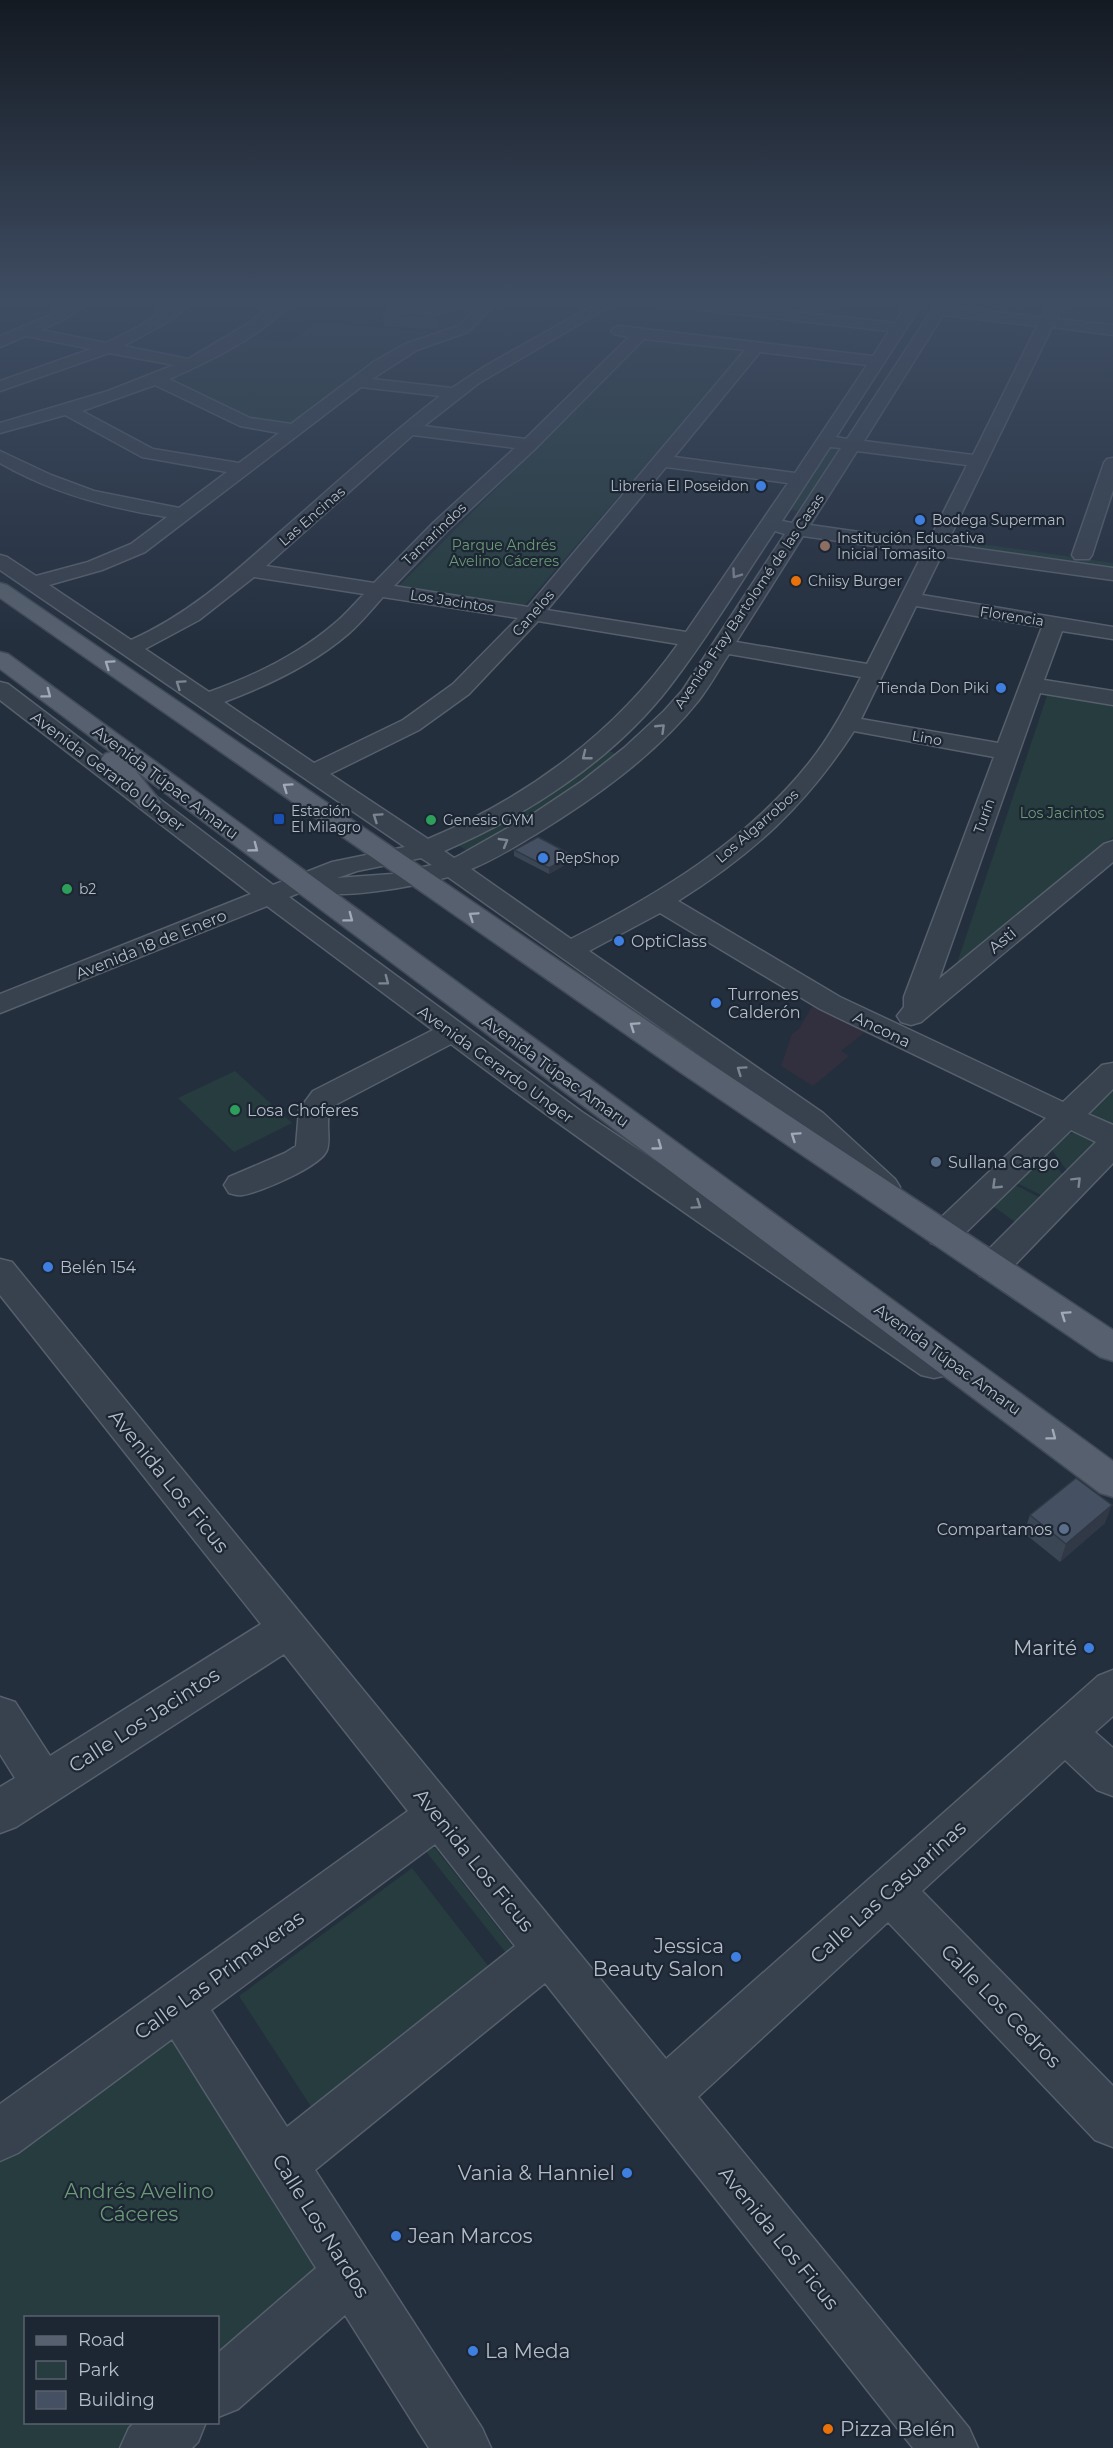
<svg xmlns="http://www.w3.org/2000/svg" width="1113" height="2448" font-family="Montserrat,sans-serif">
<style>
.medical{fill:#32303f}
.green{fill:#263c3f}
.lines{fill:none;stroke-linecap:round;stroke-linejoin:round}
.minor-casing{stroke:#565f6c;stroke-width:3}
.major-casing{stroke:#414a57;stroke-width:3}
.minor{fill:#38414e;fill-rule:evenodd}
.major{fill:#56606e;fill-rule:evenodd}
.wall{fill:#3b4654}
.shaded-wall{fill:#303945}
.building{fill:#455162;stroke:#303945;stroke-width:1.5}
.oneway{stroke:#7c8592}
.oneway2{stroke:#a1aab7}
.shop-dot{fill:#3f7fe0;stroke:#1d2633;stroke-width:2}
.education-dot{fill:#8d6e63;stroke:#1d2633;stroke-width:2}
.food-dot{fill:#e8710a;stroke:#1d2633;stroke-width:2}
.transit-dot{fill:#1a4fb4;stroke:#1d2633;stroke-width:2}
.leisure-dot{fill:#2e9e5b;stroke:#1d2633;stroke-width:2}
.service-dot{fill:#5c6f8a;stroke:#1d2633;stroke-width:2}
.labels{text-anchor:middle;stroke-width:4.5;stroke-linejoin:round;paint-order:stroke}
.far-poi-label{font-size:14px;fill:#b4bcc9;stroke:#1d2633;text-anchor:start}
.far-street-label{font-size:14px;fill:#b4bcc9;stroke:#1d2633}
.far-park-label{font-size:14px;fill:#6b9a76;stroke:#1d2633}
.street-label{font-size:16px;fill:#b4bcc9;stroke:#1d2633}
.poi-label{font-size:16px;fill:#b4bcc9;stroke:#1d2633;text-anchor:start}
.near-street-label{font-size:20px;fill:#b4bcc9;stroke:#1d2633}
.near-poi-label{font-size:20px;fill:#b4bcc9;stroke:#1d2633;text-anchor:end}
.near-park-label{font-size:20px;fill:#6b9a76;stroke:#1d2633}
</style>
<rect width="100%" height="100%" fill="#242f3e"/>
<!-- medical -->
<path class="medical" d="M813 1005 865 1032 841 1051 849 1056 813 1086 781 1066 792 1034 799 1029Z"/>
<!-- green -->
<path class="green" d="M680 301H839L825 318Z
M315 323 444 332 297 425 247 420 166 378 248 338 290 342Z
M647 337 746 349 524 606 398 587Z
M831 447 839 448 800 511 789 509Z
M834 528 928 536 1113 563V567L830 530Z
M1048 693 1113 704V837L956 966Z
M604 752H612L617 756 583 785 469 852 458 845V842Z
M235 1071 292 1123 234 1152 178 1098Z
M1113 1090V1124L1101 1123 1089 1114Z
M1076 1132 1096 1142 1097 1146 1070 1175 1052 1150 1069 1134Z
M1047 1154 1066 1179 1047 1198 1017 1183Z
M1015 1185 1045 1200 1019 1225 993 1206Z
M435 1848 516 1951 514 1963 424 1849Z
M412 1868 489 1967 312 2108 239 1996Z
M171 2036 322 2274 218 2362V2318H26V2422L147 2423 117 2448H0V2162Z"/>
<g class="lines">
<defs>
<path id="minor" d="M73 301H90L63 320 41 330 106 343 138 327 176 301H193L171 320 124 346 188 359 249 323 276 301H292C267 334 206 363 169 379L250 418 291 424 375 361 405 344 458 326 483 301H499L468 332 417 350 372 379 452 388 487 365 601 301H619L479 383 424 426 525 439 629 337 614 334 611 331 614 328 619 326 873 356 889 331 659 305 652 301H699L895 323 910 301H924L836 437 847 439 938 301H952L949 307 1042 317 1050 301H1064L1056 319 1113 325V335L1052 327 949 539H935L932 535 967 465 857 451 810 525 1113 568V580L941 556 922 595 1113 627V639L1062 631 1044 680 1113 691V705L1040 693 939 979 1104 844 1113 841V862L921 1022 911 1025 901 1022 897 1016 904 1007V997L994 757 854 731C806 805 753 854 678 901L840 997 1063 1102 1102 1065 1113 1063V1089L1088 1114 1113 1125V1163L1004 1276 992 1279 980 1276 975 1267 980 1258 1096 1142 1071 1130 955 1243 943 1247 931 1243 926 1235 931 1227 1046 1118 820 1009 660 913 589 951 823 1113 895 1179 900 1187 895 1195 884 1198 873 1195 801 1127 448 877C423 884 331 904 311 888L289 897 582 1112 947 1355 952 1365 947 1375 934 1378 921 1375C763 1267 604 1159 451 1044L335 1105C322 1117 332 1134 327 1150 322 1166 259 1193 242 1195 238 1196 233 1194 229 1193L224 1185 229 1177 285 1153 296 1146 299 1110 313 1091 433 1030 267 906 0 1013V994L251 894 0 700V682L8 684 273 885 332 862 405 847 0 570V555L7 557 36 576 88 562 131 544 167 517C108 508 52 493 0 463V451L51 475 94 491 179 508 227 472 142 457 65 415 0 433V423L108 391 174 365 109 353 0 391V381L91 349 26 336 0 347V336L53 314ZM943 315 1037 326 973 455 864 441ZM644 339 745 350 528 607 394 586 447 531 535 449ZM760 352 867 365 795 473 674 457ZM155 385 240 426 279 433 239 463 153 449 82 411ZM361 387 440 396C384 439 332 487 279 533 233 574 188 615 131 640L49 585 102 570 145 552ZM413 435 515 448 433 523 374 583 266 566ZM830 447 841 448 792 523 782 521ZM666 467 788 483 686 632 547 610ZM775 531 785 534 682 691 664 711 624 748 581 782 536 812 460 855 454 858 444 851C528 815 614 759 670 686 708 637 740 583 775 531ZM803 536 923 553 867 664 736 642ZM254 577 364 594C354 604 345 615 334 624 299 654 252 677 209 692L145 649 199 620ZM383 597 518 618 453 684 403 720 314 763 224 702C267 686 313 664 348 634 361 623 372 609 383 597ZM916 606 1042 627 998 743 861 719ZM538 621 678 644C616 732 527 798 428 839L330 774 419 730 469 694ZM729 654 861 677C846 706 830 737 809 763 747 841 659 894 571 939L471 869C494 860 514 847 536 834 595 798 655 755 699 700 710 686 719 669 729 654ZM421 858 432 865 392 874 337 878 357 871Z
M1113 458V490L1092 555 1089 559H1075L1072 555 1104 463 1107 459Z
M0 1259 12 1262 666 2059 1098 1676 1113 1670V1716L1095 1732 1113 1748V1796L1097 1790 1065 1760 922 1891 1113 2086V2147L1095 2140 888 1922 698 2097 969 2428 978 2448H913L545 1983 315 2170 482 2428 491 2448H429L345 2315 238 2409 218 2417V2353L316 2268 172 2039 18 2153 0 2161V2104L408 1811 284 1654 16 1827 0 1833V1787L15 1778 0 1754V1697L15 1702 50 1756 261 1624 0 1295ZM435 1844 515 1946 287 2127 211 2010Z
M135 2422H206L198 2442 192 2448H120L129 2428Z"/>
<path id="major" d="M0 583 7 585 702 1058 1113 1330V1361L1100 1357 680 1072 0 598Z
M0 652 8 654 1113 1461V1497L1100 1493 136 771 161 802 158 807 149 809 140 807 101 759 105 754 111 752 0 669Z"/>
</defs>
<!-- minor casing -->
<use href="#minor" class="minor-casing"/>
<!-- major casing -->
<use href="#major" class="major-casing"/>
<!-- minor -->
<use href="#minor" class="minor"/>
<!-- major -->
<use href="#major" class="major"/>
</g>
<!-- wall -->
<path class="wall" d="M383 312H469L457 324 439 330 384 326Z
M514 850 572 855V861L549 874 514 856Z
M1030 1515 1105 1523 1060 1562 1024 1533Z"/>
<!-- shaded-wall -->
<path class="shaded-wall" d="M466 301H469V312L457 324 439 330 438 317Z
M572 855V861L549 874V868Z
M1112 1505 1105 1523 1060 1562 1066 1544Z"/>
<!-- building -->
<path class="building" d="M393 301H466L456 311 438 317 383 312Z
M538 837 572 855 549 868 514 850Z
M1076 1478 1112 1505 1066 1544 1030 1515Z"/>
<!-- one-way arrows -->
<defs><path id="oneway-chevron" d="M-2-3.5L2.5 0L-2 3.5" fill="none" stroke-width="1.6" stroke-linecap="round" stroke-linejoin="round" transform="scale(1.5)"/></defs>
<g class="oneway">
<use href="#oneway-chevron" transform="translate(736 574) rotate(125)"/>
<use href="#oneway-chevron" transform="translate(180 684) rotate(-145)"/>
<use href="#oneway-chevron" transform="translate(661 728) rotate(-44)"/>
<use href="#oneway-chevron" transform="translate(586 756) rotate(142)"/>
<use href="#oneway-chevron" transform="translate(377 817) rotate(-146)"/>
<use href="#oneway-chevron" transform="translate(504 842) rotate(-30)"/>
<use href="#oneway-chevron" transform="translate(385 981) rotate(37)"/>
<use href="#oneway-chevron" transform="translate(741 1070) rotate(-145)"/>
<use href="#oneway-chevron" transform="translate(1077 1181) rotate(-45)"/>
<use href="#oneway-chevron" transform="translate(996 1185) rotate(136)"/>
<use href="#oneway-chevron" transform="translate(697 1205) rotate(34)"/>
</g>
<g class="oneway2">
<use href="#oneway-chevron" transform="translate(109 664) rotate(-145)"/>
<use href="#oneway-chevron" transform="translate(47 694) rotate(37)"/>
<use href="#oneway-chevron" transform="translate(287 787) rotate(-145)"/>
<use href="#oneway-chevron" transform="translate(254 848) rotate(37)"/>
<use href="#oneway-chevron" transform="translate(473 916) rotate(-146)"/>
<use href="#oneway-chevron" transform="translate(349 918) rotate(37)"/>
<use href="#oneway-chevron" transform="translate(634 1026) rotate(-146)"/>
<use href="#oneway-chevron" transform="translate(795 1136) rotate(-146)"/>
<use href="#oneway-chevron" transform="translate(658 1146) rotate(36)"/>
<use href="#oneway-chevron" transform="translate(1065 1315) rotate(-146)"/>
<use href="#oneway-chevron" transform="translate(1052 1436) rotate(37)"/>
</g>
<!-- sky -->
<linearGradient id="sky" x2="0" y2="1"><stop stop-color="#141a22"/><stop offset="0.47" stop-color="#3f4d63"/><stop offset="1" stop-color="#3f4d63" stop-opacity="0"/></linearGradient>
<rect width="1113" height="644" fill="url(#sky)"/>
<!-- markers -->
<g class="shop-dot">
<circle cx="761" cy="486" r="6"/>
<circle cx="920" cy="520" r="6"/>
<circle cx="1001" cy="688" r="6"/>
<circle cx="543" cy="858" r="6"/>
<circle cx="619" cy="941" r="6"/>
<circle cx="716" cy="1003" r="6"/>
<circle cx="48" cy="1267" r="6"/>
<circle cx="1089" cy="1648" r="6"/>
<circle cx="736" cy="1957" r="6"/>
<circle cx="627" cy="2173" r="6"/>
<circle cx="396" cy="2236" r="6"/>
<circle cx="473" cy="2351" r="6"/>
</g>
<circle class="education-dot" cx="825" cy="546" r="6"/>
<g class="food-dot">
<circle cx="796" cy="581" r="6"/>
<circle cx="828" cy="2429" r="6"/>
</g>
<rect class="transit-dot" x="273" y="813" width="12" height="12" rx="3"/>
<g class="leisure-dot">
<circle cx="431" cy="820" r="6"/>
<circle cx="67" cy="889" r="6"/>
<circle cx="235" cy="1110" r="6"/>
</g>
<g class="service-dot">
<circle cx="936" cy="1162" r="6"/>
<circle cx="1064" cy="1529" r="6"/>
</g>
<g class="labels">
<!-- far-poi labels -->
<g class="far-poi-label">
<text x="749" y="491" text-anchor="end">Libreria El Poseidon</text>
<text x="932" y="525">Bodega Superman</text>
<text x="837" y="543">Institución Educativa<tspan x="837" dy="16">Inicial Tomasito</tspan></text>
<text x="808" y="586">Chiisy Burger</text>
<text x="989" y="693" text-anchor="end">Tienda Don Piki</text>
<text x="291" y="816">Estación<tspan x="291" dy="16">El Milagro</tspan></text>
<text x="443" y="825">Genesis GYM</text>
<text x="555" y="863">RepShop</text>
<text x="79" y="894">b2</text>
</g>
<!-- far-street labels -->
<g class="far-street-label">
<text transform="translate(312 516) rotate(-41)" y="5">Las Encinas</text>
<text transform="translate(434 534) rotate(-44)" y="5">Tamarindos</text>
<text transform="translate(452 601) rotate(9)" y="5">Los Jacintos</text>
<text transform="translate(749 601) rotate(-56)" y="5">Avenida Fray Bartolomé de las Casas</text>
<text transform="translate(533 613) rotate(-49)" y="5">Canelos</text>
<text transform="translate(1012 616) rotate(9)" y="5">Florencia</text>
<text transform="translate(927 738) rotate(10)" y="5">Lino</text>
<text transform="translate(984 816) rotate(-70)" y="5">Turín</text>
<text transform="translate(757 826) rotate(-41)" y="5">Los Algarrobos</text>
</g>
<!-- far-park labels -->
<g class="far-park-label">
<text x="504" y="550">Parque Andrés<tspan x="504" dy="16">Avelino Cáceres</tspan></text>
<text x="1062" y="818">Los Jacintos</text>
</g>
<!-- street labels -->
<g class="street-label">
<text transform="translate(108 771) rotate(37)" y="6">Avenida Gerardo Unger</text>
<text transform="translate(166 782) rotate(37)" y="6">Avenida Túpac Amaru</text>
<text transform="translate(1002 940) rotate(-40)" y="6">Asti</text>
<text transform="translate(151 944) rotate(-22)" y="6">Avenida 18 de Enero</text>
<text transform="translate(882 1029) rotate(26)" y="6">Ancona</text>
<text transform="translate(496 1064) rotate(36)" y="6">Avenida Gerardo Unger</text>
<text transform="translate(556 1071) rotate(36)" y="6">Avenida Túpac Amaru</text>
<text transform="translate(948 1359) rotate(36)" y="6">Avenida Túpac Amaru</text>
</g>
<!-- poi labels -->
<g class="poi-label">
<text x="631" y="947">OptiClass</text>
<text x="728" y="1000">Turrones<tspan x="728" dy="18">Calderón</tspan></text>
<text x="247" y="1116">Losa Choferes</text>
<text x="948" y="1168">Sullana Cargo</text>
<text x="60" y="1273">Belén 154</text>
<text x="1052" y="1535" text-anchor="end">Compartamos</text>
</g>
<!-- near-street labels -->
<g class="near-street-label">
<text transform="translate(169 1481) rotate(51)" y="7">Avenida Los Ficus</text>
<text transform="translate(144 1720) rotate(-33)" y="7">Calle Los Jacintos</text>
<text transform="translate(474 1860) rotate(51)" y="7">Avenida Los Ficus</text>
<text transform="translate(888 1892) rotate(-42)" y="7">Calle Las Casuarinas</text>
<text transform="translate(219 1975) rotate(-36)" y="7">Calle Las Primaveras</text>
<text transform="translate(1001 2006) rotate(46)" y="7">Calle Los Cedros</text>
<text transform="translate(321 2226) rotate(58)" y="7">Calle Los Nardos</text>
<text transform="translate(779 2238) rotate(51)" y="7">Avenida Los Ficus</text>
</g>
<!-- near-poi labels -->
<g class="near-poi-label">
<text x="1077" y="1655">Marité</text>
<text x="724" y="1953">Jessica<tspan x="724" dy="23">Beauty Salon</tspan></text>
<text x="615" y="2180">Vania &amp; Hanniel</text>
<text x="408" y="2243" text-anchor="start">Jean Marcos</text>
<text x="485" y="2358" text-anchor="start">La Meda</text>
<text x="840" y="2436" text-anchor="start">Pizza Belén</text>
</g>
<!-- near-park labels -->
<g class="near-park-label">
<text x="139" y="2198">Andrés Avelino<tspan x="139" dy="23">Cáceres</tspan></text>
</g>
</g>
<!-- legend -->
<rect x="24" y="2316" width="195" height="108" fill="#1d2633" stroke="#59626f" stroke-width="1.5"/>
<rect x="36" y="2336" width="30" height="9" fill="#56606e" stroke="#59626f" stroke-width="1.5"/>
<text x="78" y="2346" font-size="18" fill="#b4bcc9">Road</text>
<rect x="36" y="2361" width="30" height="18" fill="#263c3f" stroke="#59626f" stroke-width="1.5"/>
<text x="78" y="2376" font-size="18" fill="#b4bcc9">Park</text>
<rect x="36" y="2391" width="30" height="18" fill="#455162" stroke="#59626f" stroke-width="1.5"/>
<text x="78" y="2406" font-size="18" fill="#b4bcc9">Building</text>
</svg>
